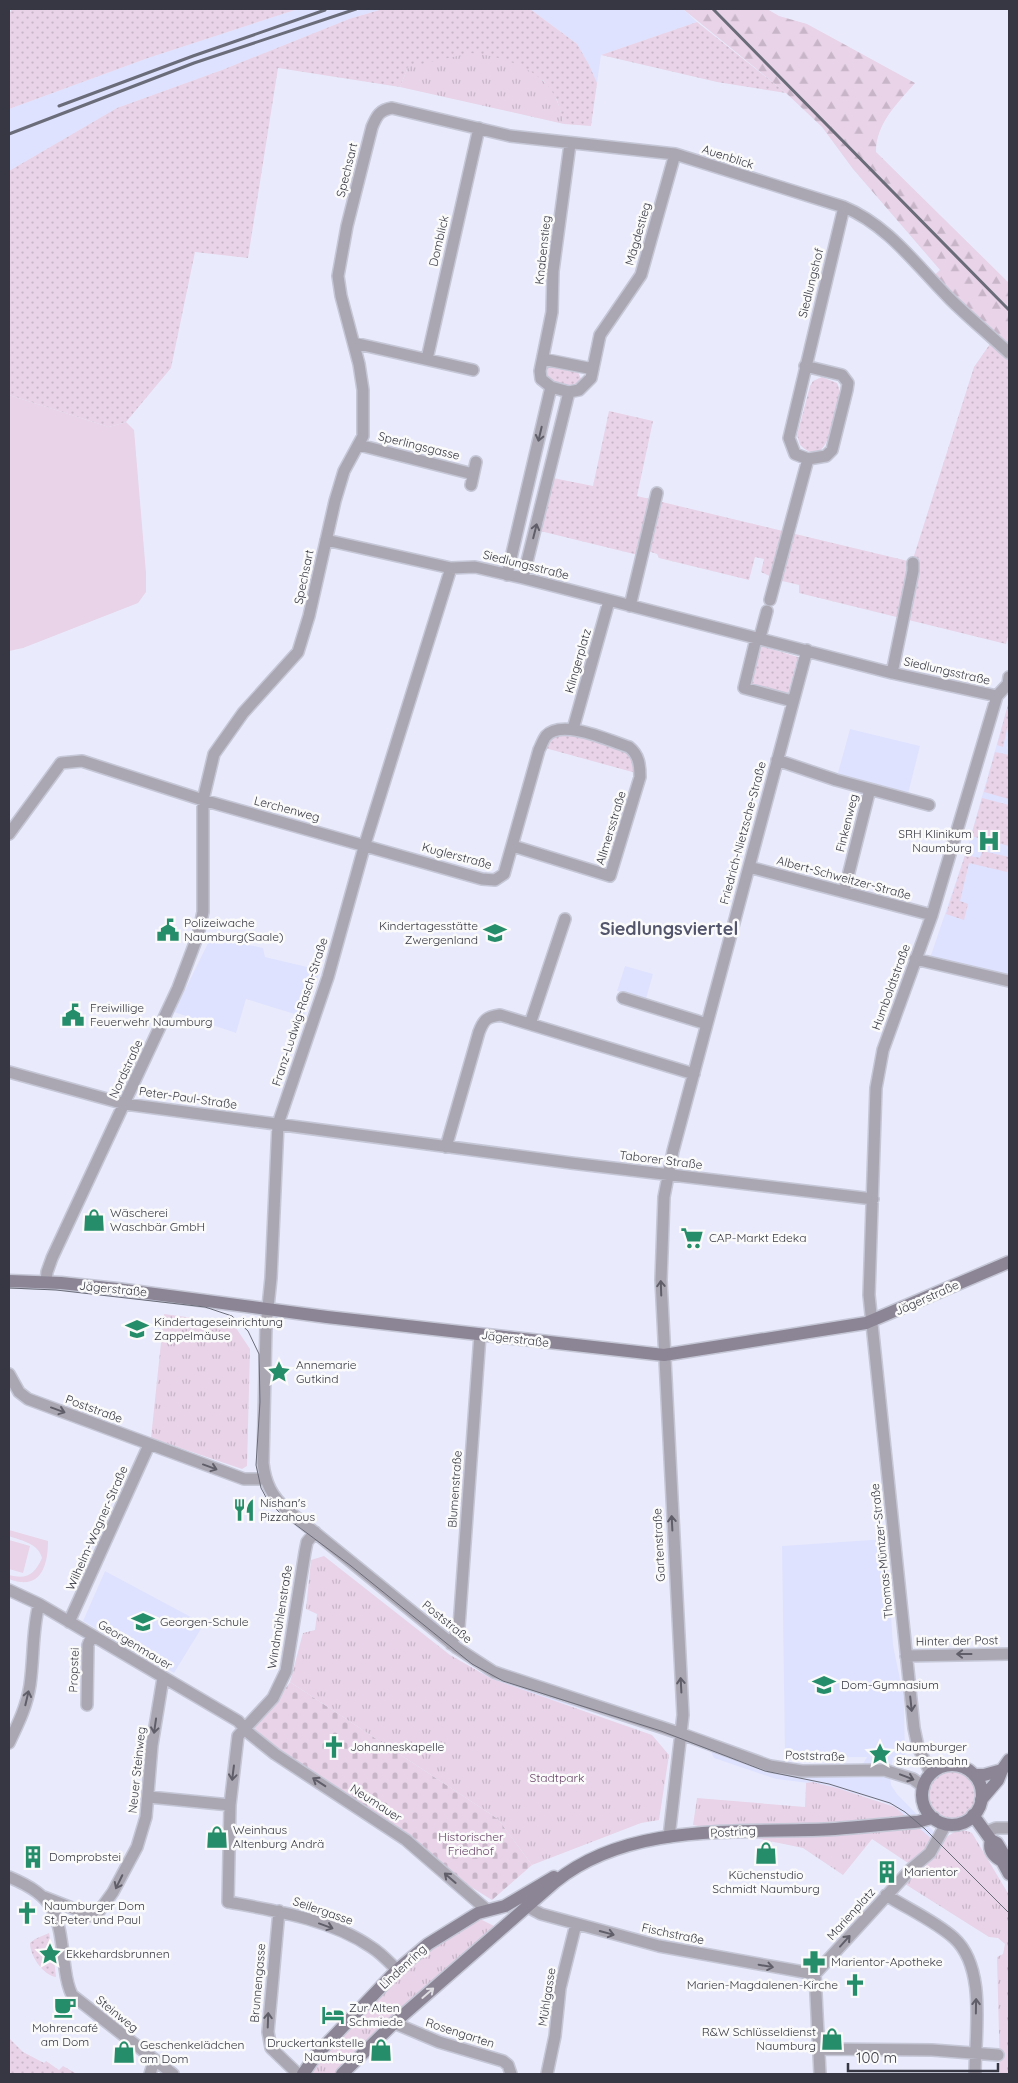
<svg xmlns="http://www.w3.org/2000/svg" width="1018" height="2083" font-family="Quicksand,sans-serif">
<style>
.built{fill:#dfe2fe}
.grass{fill:url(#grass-dots)}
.forest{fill:url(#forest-firs)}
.cemetery{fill:url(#cemetery-stones)}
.park{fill:url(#park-tufts)}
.pitch{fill:#e8d3e8}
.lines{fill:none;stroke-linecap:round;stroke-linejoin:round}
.street-casing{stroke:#c5c7d7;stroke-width:14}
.secondary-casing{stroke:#c5c7d7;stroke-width:15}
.street{stroke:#aba7b2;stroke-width:11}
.secondary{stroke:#8b8595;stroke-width:12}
.tram{stroke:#6b6c79;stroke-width:1}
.rail{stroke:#6b6c79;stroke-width:3}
.oneway{stroke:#5f5e69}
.oneway2{stroke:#dedde1}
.labels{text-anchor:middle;stroke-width:5;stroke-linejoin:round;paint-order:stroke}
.street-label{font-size:12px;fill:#363742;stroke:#fafafa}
.poi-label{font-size:12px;fill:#363742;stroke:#fafafa;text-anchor:start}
.park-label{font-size:12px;fill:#684468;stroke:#fafafa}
.district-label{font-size:18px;font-weight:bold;fill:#52556c;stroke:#fafafa}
</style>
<defs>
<pattern id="grass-dots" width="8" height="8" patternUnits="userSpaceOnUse" patternTransform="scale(1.25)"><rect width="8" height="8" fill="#e8d3e8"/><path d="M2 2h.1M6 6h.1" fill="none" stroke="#c8b6c8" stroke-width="1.8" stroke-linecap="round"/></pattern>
<pattern id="forest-firs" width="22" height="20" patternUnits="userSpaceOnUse" patternTransform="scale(1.25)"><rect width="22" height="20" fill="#e8d3e8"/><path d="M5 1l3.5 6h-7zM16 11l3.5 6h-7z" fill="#c8b6c8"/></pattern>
<pattern id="cemetery-stones" width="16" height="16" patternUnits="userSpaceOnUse" patternTransform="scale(1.25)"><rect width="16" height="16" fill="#e8d3e8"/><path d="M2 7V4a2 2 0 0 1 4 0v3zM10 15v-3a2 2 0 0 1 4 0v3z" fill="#c8b6c8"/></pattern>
<pattern id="park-tufts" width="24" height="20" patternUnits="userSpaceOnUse" patternTransform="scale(1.25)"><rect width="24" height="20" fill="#e8d3e8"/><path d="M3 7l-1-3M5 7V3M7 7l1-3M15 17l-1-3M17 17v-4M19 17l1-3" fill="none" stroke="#c8b6c8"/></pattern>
</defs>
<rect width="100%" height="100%" fill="#e9ebfc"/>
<!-- built -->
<path class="built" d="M298 9H383L349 19 222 70 117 108 9 171V109L148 58Z
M530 9H683L697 22 601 55 597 83 577 44Z
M1009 701V976L930 958 968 846Z
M850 729 920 746 907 798 836 780Z
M211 937 263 948 265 957 320 970 304 1017 246 999 236 1033 174 1012Z
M625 966 653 974 646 999 617 991Z
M886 1539 893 1645 904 1699 905 1756 893 1757 890 1775 891 1785 897 1794 938 1836 934 1841 895 1807 881 1801 825 1785 776 1779 714 1758 711 1752 661 1734 502 1684 482 1674 484 1669 755 1764 857 1774 867 1757 785 1758 782 1546Z
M105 1571 204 1624 174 1673 83 1621Z"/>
<!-- grass -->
<path class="grass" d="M12 9H298L148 58 9 109V14Z
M383 9H530L577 44 589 65 597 83 591 126 564 124 557 100 543 80 408 67 400 87 278 68 248 258 195 252 171 368 126 422 109 427 9 395V171L117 108 222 70 349 19Z
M697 22 786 93 717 82 601 55Z
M992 341 1009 355V632L1006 644 799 593V585L778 580 761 572 764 559 755 557 749 580 659 558 657 554 648 551 638 555 540 531 553 478 593 486 609 411 653 421 637 496 912 562 974 367Z
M551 365 578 372 582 381 574 388 547 382 545 369Z
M822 377 837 383C843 394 836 409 833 421 829 438 822 466 800 445L797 435 810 386 813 381Z
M758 645 798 657 787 697 747 686Z
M1009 701V720L1003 747 997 745Z
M556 734H572L627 752 633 756 636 773 545 748 547 742Z
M995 752 1009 755V799L984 792Z
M982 798 1009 805V846L971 836Z
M968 846 971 847 970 856 980 858 982 851 1009 857 1007 872 969 863 960 901 968 904 964 920 946 914Z
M928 1795a24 24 0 1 1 48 0a24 24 0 1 1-48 0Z
M49 1933 52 1947 44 1950 42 1954 47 1961 54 1960 56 1977C43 1975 30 1956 30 1943L35 1939Z
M9 2038 23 2052 44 2063 46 2061 59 2070 63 2066 77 2074H9Z"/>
<!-- forest -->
<path class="forest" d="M683 9H767L779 16 807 24 915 83C897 104 876 123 876 152L1009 283V355L950 308 928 281 940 270 853 169 822 127 786 93Z"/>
<!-- cemetery -->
<path class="cemetery" d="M290 1682 498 1819 532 1865 492 1900 447 1872 280 1751 255 1732V1727L272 1708Z"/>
<!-- park -->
<path class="park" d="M471 53C502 56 545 70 557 101 560 108 562 117 564 124L400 87 408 67Z
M164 1314 230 1323 236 1328 250 1349 247 1466 242 1469 151 1438Z
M324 1556 450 1655 492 1679 652 1735 669 1755 659 1820 641 1823 532 1865 498 1819 290 1682 303 1633 315 1630 317 1614 306 1609 311 1560Z
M812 1782 837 1788 895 1807 934 1841C951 1840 953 1824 972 1833L1009 1895V2074H1000L997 1957 1003 1954 1005 1944 998 1938 989 1937 905 1884 917 1869 872 1839 843 1875 803 1848 693 1825 697 1798 805 1807 806 1783Z
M478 1918 494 1926 347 2060 337 2074H309L316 2062 387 1987 427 1950Z"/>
<!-- pitch -->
<path class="pitch" d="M9 395 109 427 126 422 134 430 146 573V592L138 603 23 648 9 651Z
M9 1530 48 1541C48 1567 40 1591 9 1579V1575C27 1580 35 1574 42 1558 38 1543 22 1541 9 1536Z
M9 1540 30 1546 23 1573 9 1569Z"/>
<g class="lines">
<defs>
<path id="street" d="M570 144 553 271 552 312 540 371 541 379 551 387 569 392 579 390 591 378 600 335 641 275 675 154
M354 343 473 370
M427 359 479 128
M543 359 593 369
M359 445 473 474
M808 459 795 454 789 438 844 207
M471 485 476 462
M326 540 451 568 475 567 523 578 892 673 997 696
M451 568 365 844 328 977 278 1124 271 1278 266 1326 263 1463C265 1483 272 1496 286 1509L457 1648 494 1672 682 1734 770 1766 802 1771 884 1770 913 1779 924 1787
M507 575 551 387
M523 578 569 392
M770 600 808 459 826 456 832 450 847 390 848 383 842 375 805 366
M630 606 657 493
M767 611 760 637 755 643 744 688 792 701
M892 673 913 571V563
M573 729 609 601
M777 760 836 780 929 805
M9 834 61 763 82 761 203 800 482 879 495 880 504 874 539 750C541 746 543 740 546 736 562 718 610 741 629 747 639 755 640 765 640 777L610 876 513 846
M749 867 932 915
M844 892 870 789
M915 959 1009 981
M623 998 707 1024
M530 1024 565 919
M9 1072 125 1104 571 1163 873 1199
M446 1147 479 1032C484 1019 487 1017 500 1015L694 1074
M46 1282 47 1272 52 1258 178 988 198 935 203 912V800L214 754 243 713 298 652 309 616 335 501 344 471 363 436V390L359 364 341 296 338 276 347 226 372 127C377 115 380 110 392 108L510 136 675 154 844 207C888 225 917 266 950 299 969 318 990 335 1009 353
M9 1374 19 1392 28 1399 244 1479H265
M315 1532 307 1542 305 1552 286 1671 273 1698 238 1736 230 1805 228 1902C277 1911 330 1919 371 1947 381 1953 389 1962 397 1970
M9 1590 39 1604 238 1721 250 1734 275 1754 406 1840 487 1910
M69 1622 149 1445
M451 1644 459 1627 480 1335
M906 1656 1009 1654
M87 1705 88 1645 92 1635
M9 1743C18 1724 27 1706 30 1685 34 1657 32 1631 39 1604
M931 1774 918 1747 914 1728 869 1295 876 1088 883 1050 932 915 997 696 1008 684 1009 677
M149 1797 230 1805
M986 1832 996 1828H1009
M669 1837 683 1715 661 1280 664 1197 673 1151 807 650
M9 1877C56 1897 58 1913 64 1961 66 1973 66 1983 72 1995L173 2074
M886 1895C908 1909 935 1921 954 1938 987 1968 975 2034 975 2074
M44 1897 95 1917 113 1892 137 1847 146 1817 152 1745 163 1678
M528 1907 541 1914 659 1946 815 1974
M279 1911 268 2032 271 2048 298 2074
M815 1974 911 1869 930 1853 946 1824
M815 1974 820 2074
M394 2023 439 2042 503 2061 508 2065 511 2074
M818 2049 932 2050 998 2055
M150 2074 154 2061
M547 2074 555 2036 560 1988 576 1924"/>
<path id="secondary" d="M9 1281 61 1283 117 1289 327 1317 664 1355 866 1323 1009 1262
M922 1795a30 30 0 1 1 60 0a30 30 0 1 1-60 0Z
M974 1775H984L1002 1770
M981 1800 998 1780 1002 1770 1009 1760
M973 1815 991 1840 997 1843 1003 1853 1002 1861 1009 1874
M991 1840C988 1850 993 1856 1002 1861
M303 2074 316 2055 397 1970 428 1944 478 1913 505 1906 554 1877
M342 2074 394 2023 555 1882C631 1820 744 1834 835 1829 862 1827 889 1824 915 1822 921 1822 927 1818 934 1818"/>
</defs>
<!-- street casing -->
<use href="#street" class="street-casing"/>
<!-- secondary casing -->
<use href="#secondary" class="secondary-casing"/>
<!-- street -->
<use href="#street" class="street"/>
<!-- secondary -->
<use href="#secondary" class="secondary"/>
<!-- tram -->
<path class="tram" d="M9 1288 56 1290 205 1307 232 1316 248 1331 259 1354 260 1402 256 1465 261 1488 268 1501 280 1513 351 1566 472 1664 503 1681 661 1731 765 1771 829 1784 890 1803 905 1812 925 1829 1009 1913"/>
<!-- rail -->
<path class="rail" d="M713 9 1009 310
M59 106 193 56 325 10
M9 134 194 63 356 9"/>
</g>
<!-- one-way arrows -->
<defs><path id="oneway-shaft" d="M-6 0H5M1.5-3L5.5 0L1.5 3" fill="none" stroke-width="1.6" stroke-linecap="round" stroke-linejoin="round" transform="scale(1.25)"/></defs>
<g class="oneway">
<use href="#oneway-shaft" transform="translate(540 434) rotate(103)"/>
<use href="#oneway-shaft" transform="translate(535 531) rotate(-76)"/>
<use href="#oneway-shaft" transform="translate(661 1288) rotate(-92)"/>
<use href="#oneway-shaft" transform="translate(58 1410) rotate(20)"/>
<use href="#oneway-shaft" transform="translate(210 1467) rotate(20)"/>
<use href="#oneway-shaft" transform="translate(672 1523) rotate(-93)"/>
<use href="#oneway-shaft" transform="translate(964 1654) rotate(180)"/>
<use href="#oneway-shaft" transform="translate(681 1685) rotate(-93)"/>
<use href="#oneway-shaft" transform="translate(27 1698) rotate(-77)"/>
<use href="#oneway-shaft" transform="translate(911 1704) rotate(84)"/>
<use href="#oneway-shaft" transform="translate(155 1726) rotate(98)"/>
<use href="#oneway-shaft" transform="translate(233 1773) rotate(97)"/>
<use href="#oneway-shaft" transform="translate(907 1777) rotate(21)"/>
<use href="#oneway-shaft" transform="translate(319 1782) rotate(-147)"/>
<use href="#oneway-shaft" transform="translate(450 1878) rotate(-139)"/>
<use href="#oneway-shaft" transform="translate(119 1882) rotate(116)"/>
<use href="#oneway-shaft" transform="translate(326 1926) rotate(20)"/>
<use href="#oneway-shaft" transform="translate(607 1933) rotate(15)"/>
<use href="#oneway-shaft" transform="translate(845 1941) rotate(-48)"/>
<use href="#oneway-shaft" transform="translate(766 1966) rotate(10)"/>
<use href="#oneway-shaft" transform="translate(976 2006) rotate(-89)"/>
<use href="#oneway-shaft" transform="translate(268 2020) rotate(-88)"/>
</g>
<use class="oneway2" href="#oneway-shaft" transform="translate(428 1993) rotate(-41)"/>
<!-- icons -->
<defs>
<symbol id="hospital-bare" viewBox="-9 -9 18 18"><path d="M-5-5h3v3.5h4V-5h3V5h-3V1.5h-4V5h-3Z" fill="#258d69" stroke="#fafafa" stroke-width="2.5" paint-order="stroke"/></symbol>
<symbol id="civic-bare" viewBox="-9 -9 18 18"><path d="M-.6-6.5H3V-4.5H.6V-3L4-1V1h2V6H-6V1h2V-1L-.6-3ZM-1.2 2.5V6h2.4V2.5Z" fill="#258d69" stroke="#fafafa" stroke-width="2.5" paint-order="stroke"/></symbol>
<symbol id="school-bare" viewBox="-9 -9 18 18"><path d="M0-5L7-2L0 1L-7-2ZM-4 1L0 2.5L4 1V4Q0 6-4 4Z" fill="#258d69" stroke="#fafafa" stroke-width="2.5" paint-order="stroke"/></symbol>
<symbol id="shop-bare" viewBox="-9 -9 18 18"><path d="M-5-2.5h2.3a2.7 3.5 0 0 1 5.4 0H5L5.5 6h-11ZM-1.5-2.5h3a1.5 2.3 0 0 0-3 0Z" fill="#258d69" stroke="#fafafa" stroke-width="2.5" paint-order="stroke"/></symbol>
<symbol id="supermarket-bare" viewBox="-9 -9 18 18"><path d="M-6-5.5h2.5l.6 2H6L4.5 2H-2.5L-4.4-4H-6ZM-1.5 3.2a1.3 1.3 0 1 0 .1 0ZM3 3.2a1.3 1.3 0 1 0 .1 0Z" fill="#258d69" stroke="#fafafa" stroke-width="2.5" paint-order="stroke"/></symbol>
<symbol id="sight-bare" viewBox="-9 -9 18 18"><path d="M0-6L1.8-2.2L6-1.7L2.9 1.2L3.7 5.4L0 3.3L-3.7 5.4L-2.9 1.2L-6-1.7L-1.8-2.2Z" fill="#258d69" stroke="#fafafa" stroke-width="2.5" paint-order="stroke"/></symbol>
<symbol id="restaurant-bare" viewBox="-9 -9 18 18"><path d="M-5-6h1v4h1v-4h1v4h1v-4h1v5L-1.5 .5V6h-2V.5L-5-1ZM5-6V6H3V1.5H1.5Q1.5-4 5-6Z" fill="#258d69" stroke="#fafafa" stroke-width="2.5" paint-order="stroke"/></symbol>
<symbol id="church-bare" viewBox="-9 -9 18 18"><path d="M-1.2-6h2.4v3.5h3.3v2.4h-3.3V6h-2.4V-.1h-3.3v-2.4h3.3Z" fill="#258d69" stroke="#fafafa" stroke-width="2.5" paint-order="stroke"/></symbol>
<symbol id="building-bare" viewBox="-9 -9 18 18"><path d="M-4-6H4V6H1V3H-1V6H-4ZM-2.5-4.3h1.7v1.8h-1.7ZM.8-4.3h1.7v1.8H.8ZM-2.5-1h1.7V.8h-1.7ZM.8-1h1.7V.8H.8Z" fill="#258d69" stroke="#fafafa" stroke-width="2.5" paint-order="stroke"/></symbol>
<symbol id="pharmacy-bare" viewBox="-9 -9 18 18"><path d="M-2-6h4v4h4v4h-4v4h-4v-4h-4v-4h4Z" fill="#258d69" stroke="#fafafa" stroke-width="2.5" paint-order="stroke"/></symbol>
<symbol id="cafe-bare" viewBox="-9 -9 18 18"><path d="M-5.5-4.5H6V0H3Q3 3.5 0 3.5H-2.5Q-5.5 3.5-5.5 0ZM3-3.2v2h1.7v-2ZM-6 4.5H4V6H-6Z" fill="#258d69" stroke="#fafafa" stroke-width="2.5" paint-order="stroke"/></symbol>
<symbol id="hotel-bare" viewBox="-9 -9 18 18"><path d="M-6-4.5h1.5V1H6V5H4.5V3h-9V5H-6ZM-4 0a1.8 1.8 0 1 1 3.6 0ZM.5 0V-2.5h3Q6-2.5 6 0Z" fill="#258d69" stroke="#fafafa" stroke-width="2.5" paint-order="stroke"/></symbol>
</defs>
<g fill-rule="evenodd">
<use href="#hospital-bare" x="973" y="825" width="32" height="32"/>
<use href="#civic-bare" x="152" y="914" width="32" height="32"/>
<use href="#school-bare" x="479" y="917" width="32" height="32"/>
<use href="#civic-bare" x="57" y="999" width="32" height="32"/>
<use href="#shop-bare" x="78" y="1204" width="32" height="32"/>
<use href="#supermarket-bare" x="676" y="1222" width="32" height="32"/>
<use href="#school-bare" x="121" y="1313" width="32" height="32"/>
<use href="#sight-bare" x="263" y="1356" width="32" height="32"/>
<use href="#restaurant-bare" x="228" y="1494" width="32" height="32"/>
<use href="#school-bare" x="127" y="1606" width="32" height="32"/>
<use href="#school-bare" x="808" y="1669" width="32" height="32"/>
<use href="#church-bare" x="318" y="1731" width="32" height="32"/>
<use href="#sight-bare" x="864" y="1738" width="32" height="32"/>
<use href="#shop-bare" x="201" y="1821" width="32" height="32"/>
<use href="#shop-bare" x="750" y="1837" width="32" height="32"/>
<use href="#building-bare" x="17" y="1841" width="32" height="32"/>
<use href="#building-bare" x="871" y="1856" width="32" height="32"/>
<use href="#church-bare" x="11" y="1897" width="32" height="32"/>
<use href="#sight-bare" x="34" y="1938" width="32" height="32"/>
<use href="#pharmacy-bare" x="798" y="1946" width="32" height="32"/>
<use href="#church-bare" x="839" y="1969" width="32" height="32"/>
<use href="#cafe-bare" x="49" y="1991" width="32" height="32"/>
<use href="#hotel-bare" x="317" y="1999" width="32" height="32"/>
<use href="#shop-bare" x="816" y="2023" width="32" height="32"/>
<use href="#shop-bare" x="365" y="2034" width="32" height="32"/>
<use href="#shop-bare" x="108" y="2036" width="32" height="32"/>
</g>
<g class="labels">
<!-- street labels -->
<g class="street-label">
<text transform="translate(728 157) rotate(18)" y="4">Auenblick</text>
<text transform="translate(347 170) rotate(-76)" y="4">Spechsart</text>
<text transform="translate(638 234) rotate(-74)" y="4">Mägdestieg</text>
<text transform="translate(439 241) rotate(-77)" y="4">Domblick</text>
<text transform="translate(543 250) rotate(-84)" y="4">Knabenstieg</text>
<text transform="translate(811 283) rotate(-76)" y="4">Siedlungshof</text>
<text transform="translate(419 446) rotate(14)" y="4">Sperlingsgasse</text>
<text transform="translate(526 565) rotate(14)" y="4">Siedlungsstraße</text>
<text transform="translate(304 577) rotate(-78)" y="4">Spechsart</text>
<text transform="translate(578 661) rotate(-74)" y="4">Klingerplatz</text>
<text transform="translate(947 671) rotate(13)" y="4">Siedlungsstraße</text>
<text transform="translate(287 809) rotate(15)" y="4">Lerchenweg</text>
<text transform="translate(847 823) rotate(-76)" y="4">Finkenweg</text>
<text transform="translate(611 828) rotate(-73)" y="4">Allmersstraße</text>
<text transform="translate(743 833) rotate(-75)" y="4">Friedrich-Nietzsche-Straße</text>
<text transform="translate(457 856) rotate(15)" y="4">Kuglerstraße</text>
<text transform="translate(844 878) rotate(15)" y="4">Albert-Schweitzer-Straße</text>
<text transform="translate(891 987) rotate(-70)" y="4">Humboldtstraße</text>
<text transform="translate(300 1012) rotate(-72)" y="4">Franz-Ludwig-Rasch-Straße</text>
<text transform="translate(126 1069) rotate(-65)" y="4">Nordstraße</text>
<text transform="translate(188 1098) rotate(8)" y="4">Peter-Paul-Straße</text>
<text transform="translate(661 1160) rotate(7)" y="4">Taborer Straße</text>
<text transform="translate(113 1289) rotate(6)" y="4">Jägerstraße</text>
<text transform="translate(927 1298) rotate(-24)" y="4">Jägerstraße</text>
<text transform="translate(515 1339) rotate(7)" y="4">Jägerstraße</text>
<text transform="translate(94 1409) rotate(20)" y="4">Poststraße</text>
<text transform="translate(455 1489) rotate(-86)" y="4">Blumenstraße</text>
<text transform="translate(97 1528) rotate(-66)" y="4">Wilhelm-Wagner-Straße</text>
<text transform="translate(659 1545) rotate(-93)" y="4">Gartenstraße</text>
<text transform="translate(882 1551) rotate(-96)" y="4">Thomas-Müntzer-Straße</text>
<text transform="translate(280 1617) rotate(-81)" y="4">Windmühlenstraße</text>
<text transform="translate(447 1622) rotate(39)" y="4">Poststraße</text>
<text transform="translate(957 1641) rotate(-1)" y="4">Hinter der Post</text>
<text transform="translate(135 1645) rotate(31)" y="4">Georgenmauer</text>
<text transform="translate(74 1670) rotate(-88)" y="4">Propstei</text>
<text transform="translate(815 1756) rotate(2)" y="4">Poststraße</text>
<text transform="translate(137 1770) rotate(-84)" y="4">Neuer Steinweg</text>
<text transform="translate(376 1803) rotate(33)" y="4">Neumauer</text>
<text transform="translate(733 1832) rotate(-3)" y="4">Postring</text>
<text transform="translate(323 1911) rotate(19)" y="4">Seilergasse</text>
<text transform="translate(851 1914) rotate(-48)" y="4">Marienplatz</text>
<text transform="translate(673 1934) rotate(12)" y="4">Fischstraße</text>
<text transform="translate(403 1967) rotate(-43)" y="4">Lindenring</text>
<text transform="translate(258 1983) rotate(-85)" y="4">Brunnengasse</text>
<text transform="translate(547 1997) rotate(-81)" y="4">Mühlgasse</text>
<text transform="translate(117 2014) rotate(39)" y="4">Steinweg</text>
<text transform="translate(460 2033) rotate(18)" y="4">Rosengarten</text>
</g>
<!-- poi labels -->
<g class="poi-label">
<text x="972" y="838" text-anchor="end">SRH Klinikum<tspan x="972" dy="14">Naumburg</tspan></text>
<text x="184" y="927">Polizeiwache<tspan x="184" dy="14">Naumburg(Saale)</tspan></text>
<text x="478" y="930" text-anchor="end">Kindertagesstätte<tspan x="478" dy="14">Zwergenland</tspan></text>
<text x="90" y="1012">Freiwillige<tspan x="90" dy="14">Feuerwehr Naumburg</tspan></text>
<text x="110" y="1217">Wäscherei<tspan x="110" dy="14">Waschbär GmbH</tspan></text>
<text x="709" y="1242">CAP-Markt Edeka</text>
<text x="154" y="1326">Kindertageseinrichtung<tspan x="154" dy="14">Zappelmäuse</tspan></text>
<text x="296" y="1369">Annemarie<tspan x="296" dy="14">Gutkind</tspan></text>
<text x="260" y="1507">Nishan's<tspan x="260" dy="14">Pizzahous</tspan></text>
<text x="160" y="1626">Georgen-Schule</text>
<text x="841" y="1689">Dom-Gymnasium</text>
<text x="350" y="1751">Johanneskapelle</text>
<text x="896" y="1751">Naumburger<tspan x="896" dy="14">Straßenbahn</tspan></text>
<text x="233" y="1834">Weinhaus<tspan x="233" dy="14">Altenburg Andrä</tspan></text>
<text x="49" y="1861">Domprobstei</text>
<text x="904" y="1876">Marientor</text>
<text x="766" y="1879" text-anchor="middle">Küchenstudio<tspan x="766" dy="14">Schmidt Naumburg</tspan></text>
<text x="44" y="1910">Naumburger Dom<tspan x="44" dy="14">St. Peter und Paul</tspan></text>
<text x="66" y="1958">Ekkehardsbrunnen</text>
<text x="831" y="1966">Marientor-Apotheke</text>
<text x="838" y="1989" text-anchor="end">Marien-Magdalenen-Kirche</text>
<text x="349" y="2012">Zur Alten<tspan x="349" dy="14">Schmiede</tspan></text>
<text x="65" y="2032" text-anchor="middle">Mohrencafé<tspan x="65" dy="14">am Dom</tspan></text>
<text x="816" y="2036" text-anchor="end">R&amp;W Schlüsseldienst<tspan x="816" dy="14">Naumburg</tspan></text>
<text x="364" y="2047" text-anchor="end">Druckertankstelle<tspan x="364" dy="14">Naumburg</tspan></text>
<text x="140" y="2049">Geschenkelädchen<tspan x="140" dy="14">am Dom</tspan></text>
</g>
<!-- park labels -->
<g class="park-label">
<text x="557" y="1782">Stadtpark</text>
<text x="471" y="1841">Historischer<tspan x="471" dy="14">Friedhof</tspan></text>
</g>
<!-- district labels -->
<g class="district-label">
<text x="669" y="935">Siedlungsviertel</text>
</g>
</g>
<!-- border -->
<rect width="1018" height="2083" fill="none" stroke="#363742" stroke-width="20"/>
<!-- scale -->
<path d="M848 2063v8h150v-8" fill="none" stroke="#363742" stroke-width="2.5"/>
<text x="856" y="2063" font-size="15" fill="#363742" stroke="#fafafa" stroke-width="4" paint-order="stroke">100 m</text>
</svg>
